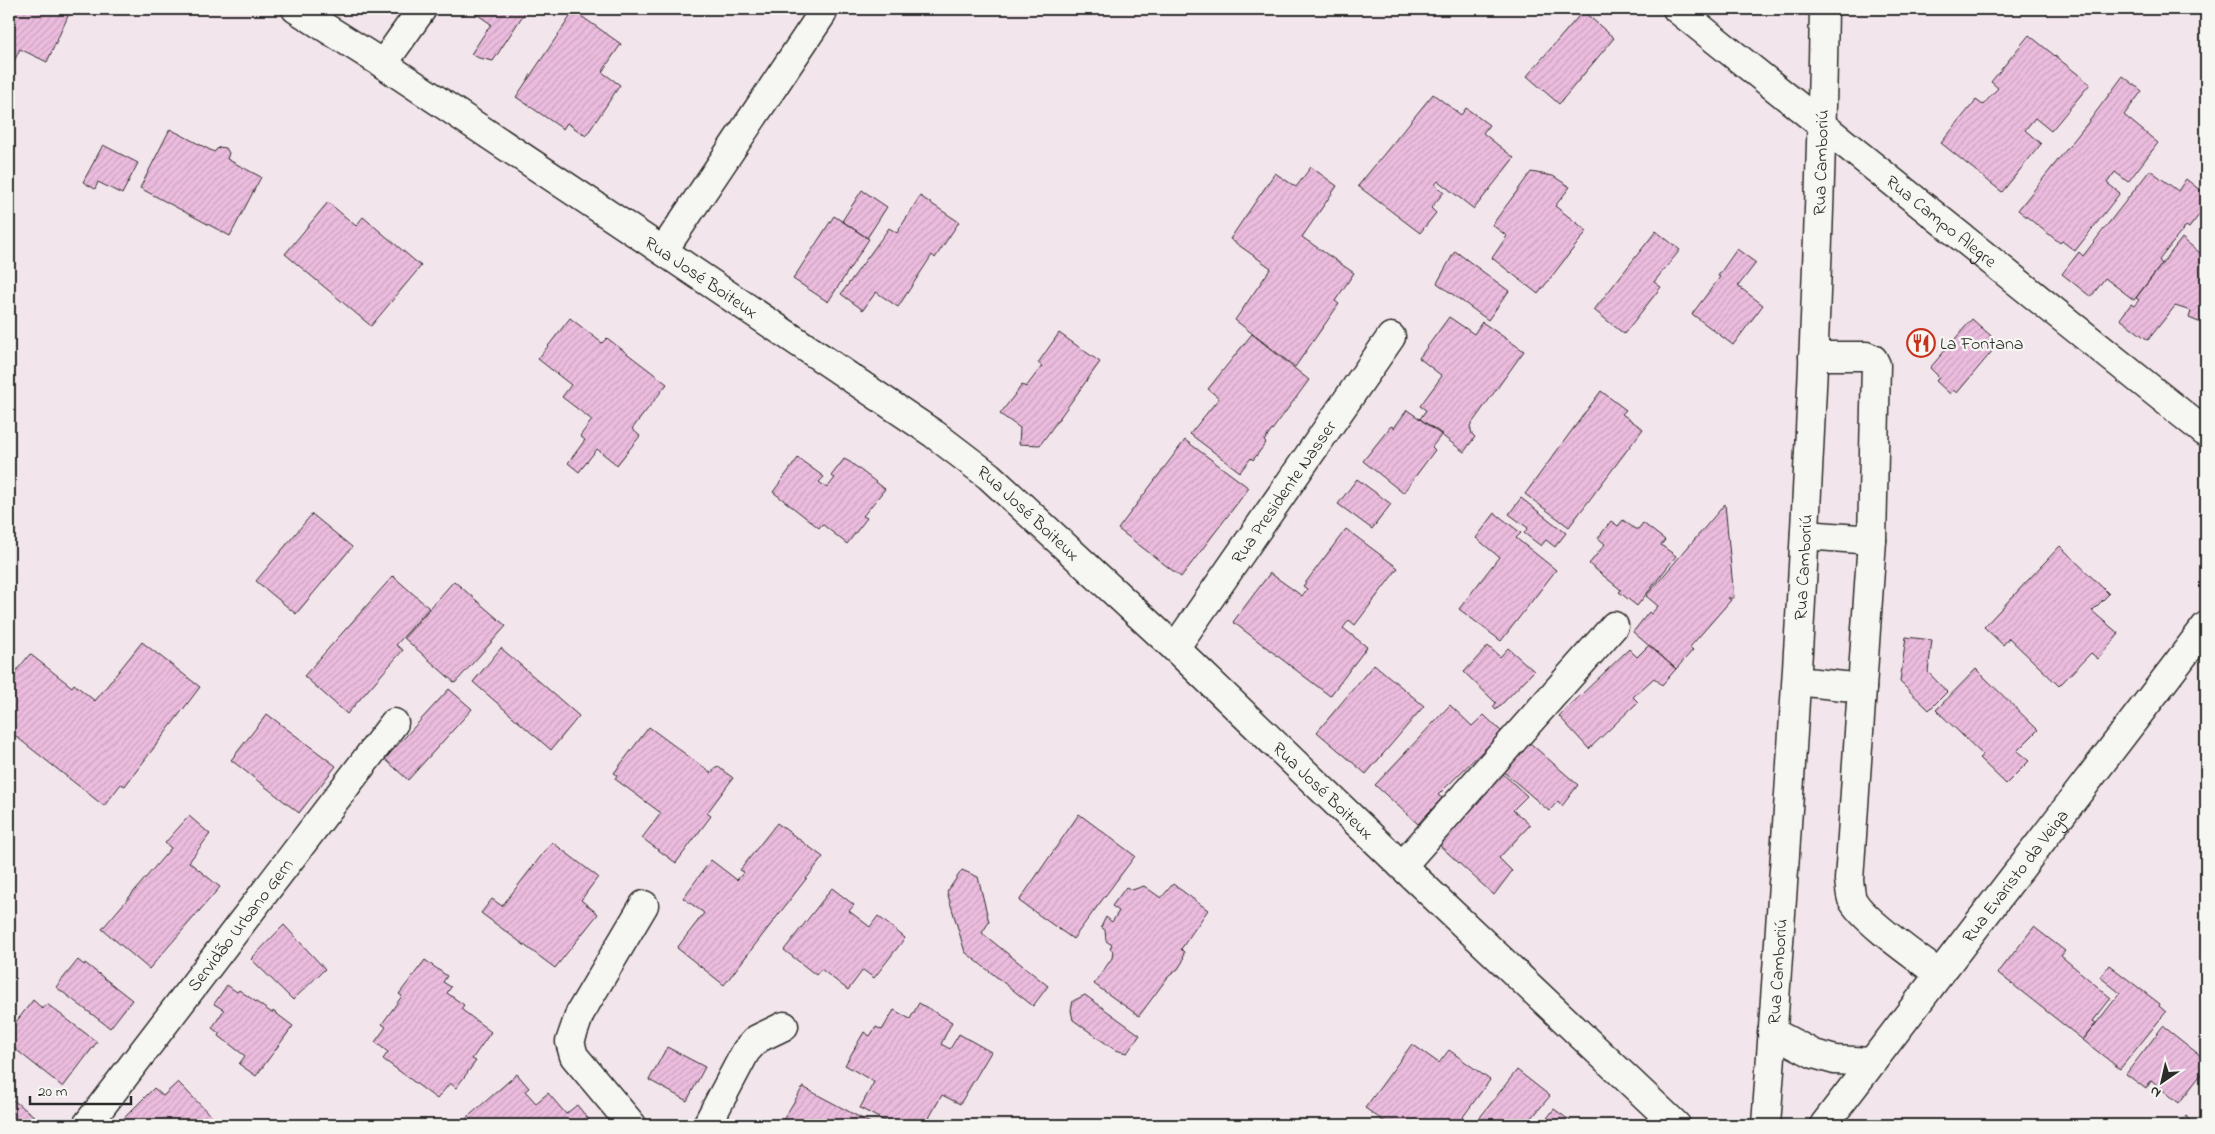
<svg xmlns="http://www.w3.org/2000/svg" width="2215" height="1134" font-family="'Indie Flower',sans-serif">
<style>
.building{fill:url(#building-hatch);stroke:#2b2b2b}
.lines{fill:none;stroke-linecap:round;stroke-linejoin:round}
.minor-casing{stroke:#2b2b2b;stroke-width:31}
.major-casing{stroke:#2b2b2b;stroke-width:31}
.minor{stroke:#f6f6f2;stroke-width:28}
.major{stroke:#f6f6f2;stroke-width:28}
.labels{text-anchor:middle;stroke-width:4.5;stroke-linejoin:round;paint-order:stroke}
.street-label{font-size:18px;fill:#2b2b2b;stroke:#f6f6f2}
.poi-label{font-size:18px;fill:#2b2b2b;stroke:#f6f6f2;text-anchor:start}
</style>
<defs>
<pattern id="building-hatch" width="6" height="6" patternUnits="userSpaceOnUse" patternTransform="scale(1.25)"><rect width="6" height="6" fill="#ecbcde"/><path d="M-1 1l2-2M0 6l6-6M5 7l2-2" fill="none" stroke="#cba2bf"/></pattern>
</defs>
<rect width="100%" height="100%" fill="#f3e5ec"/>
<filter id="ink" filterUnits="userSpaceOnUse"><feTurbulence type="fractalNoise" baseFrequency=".02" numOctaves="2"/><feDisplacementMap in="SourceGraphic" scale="10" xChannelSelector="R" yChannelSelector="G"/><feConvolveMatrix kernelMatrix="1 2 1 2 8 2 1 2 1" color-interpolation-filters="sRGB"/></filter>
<g filter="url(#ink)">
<!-- building -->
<path class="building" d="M9 9H58L69 14 47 62 20 49 14 61 9 59Z
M469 9H527L493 61 479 58 471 54 491 24Z
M574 11 621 44 602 72 620 85 586 136 567 123 563 129 516 97Z
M1583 11 1614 38 1559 104 1527 76Z
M2029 35 2090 84 2051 131 2035 118 2025 130 2041 144 2002 192 1941 143 1976 100 1983 105 1998 88 1991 82Z
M2123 76 2142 91 2124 115 2158 143 2128 182 2115 172 2107 183 2120 193 2075 251 2062 241 2060 243 2018 210 2090 120Z
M1433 94 1461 115 1466 108 1489 125 1483 133 1514 158 1474 209 1438 181 1435 185 1444 192 1431 208 1436 213 1420 233 1358 186Z
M9 110 16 113 9 131Z
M170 129 214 152 219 147 226 148 229 153 227 159 261 177 230 236 140 188Z
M103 145 138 163 122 194 98 182 95 189 83 182Z
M1311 167 1337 186 1302 237 1354 273 1335 301 1339 304 1295 367 1235 320 1271 268 1230 239 1275 173 1296 187Z
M2150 170 2178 191 2186 179 2206 195V206L2189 228 2186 226 2159 260 2162 264 2134 300 2105 278 2091 297 2062 274 2079 252 2083 256Z
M1531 172 1553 176 1570 187 1555 206 1587 231 1538 294 1492 258 1507 236 1492 225Z
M862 190 887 207 867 238 842 221Z
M920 196 959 222 935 258 932 255 898 307 876 292 863 310 841 294 889 228 897 233Z
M328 202 356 226 363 217 421 266 371 326 285 254Z
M834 216 869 239 828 302 793 279Z
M1656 231 1680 250 1654 282 1661 287 1624 334 1594 310Z
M2182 238 2206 258V325L2189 318 2191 311 2175 306 2148 340 2120 319 2131 304 2134 306 2139 300 2136 298Z
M1737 249 1756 263 1738 286 1763 305 1733 345 1692 314 1720 277 1718 276Z
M1455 251 1509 291 1488 320 1437 283Z
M1449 317 1474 334 1482 322 1524 351 1470 426 1472 434 1475 437 1464 452 1420 419 1426 410 1420 406 1442 376 1419 358Z
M570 318 602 343 607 338 667 384 632 429 640 436 617 465 597 449 579 472 568 463 585 440 580 436 592 420 562 397 571 385 538 359Z
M1972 319 1999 343 1957 393 1953 390 1950 394 1936 381 1939 377 1930 368Z
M1059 333 1100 362 1040 445 1019 444 1020 428 1000 414 1022 385 1026 387 1042 366 1038 363Z
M1252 334 1309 380 1264 441 1266 443 1253 460 1251 458 1240 472 1190 434 1219 398 1208 389Z
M1601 391 1626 410 1622 414 1643 429 1569 527 1525 494Z
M1407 410 1442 434 1432 447 1435 450 1403 493 1363 461 1391 426 1394 428Z
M1185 440 1249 488 1181 577 1118 529Z
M798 458 824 477 819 482 827 488 835 478 831 476 844 459 850 462 885 489 863 516 867 518 847 544 822 524 819 528 773 492Z
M1357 479 1391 504 1372 529 1338 504Z
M1521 498 1566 533 1555 547 1546 540 1541 546 1524 533 1528 528 1509 514Z
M1725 504 1734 598H1728L1731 600 1690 647 1693 650 1676 669 1633 632 1649 612 1651 614 1658 606 1646 596Z
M1495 513 1521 533 1516 538 1556 570 1501 641 1459 609 1499 557 1476 538Z
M312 514 352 547 296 614 256 581Z
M1623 520 1635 529H1638L1643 523 1665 540 1661 545 1676 556 1637 606 1619 592 1621 590 1589 564 1605 544 1598 538 1611 521 1618 526Z
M1346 529 1398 568 1355 625 1349 620 1343 628 1367 647 1330 696 1233 622 1270 573 1302 596 1307 589 1303 586Z
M2060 546 2109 594 2092 611 2119 634 2098 659 2091 653 2059 686 2009 638 2003 645 1984 627Z
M393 576 429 608 396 645 403 650 347 714 304 676Z
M454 581 506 626 455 683 404 638Z
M1906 637 1932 640 1928 672 1947 692 1929 710 1900 682Z
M142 642 200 687 125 786 121 784 104 806 9 731V680L30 654 72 687 74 684 95 701Z
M1649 645 1676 669 1662 685 1654 678 1633 697 1638 702 1589 749 1559 716 1629 649 1637 657Z
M1488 646 1500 657 1508 648 1534 671 1496 710 1493 707 1496 703 1464 672Z
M501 648 579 716 551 750 473 682Z
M1374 664 1424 706 1366 774 1317 732Z
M1976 669 2038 730 2017 751 2029 761 2006 784 1979 758 1983 755 1936 710Z
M449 689 472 709 408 780 385 759Z
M1450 705 1472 726 1484 715 1502 732 1438 795 1442 798 1418 824 1375 785Z
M267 714 336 766 299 813 231 760Z
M649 727 711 773 717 766 733 778 707 813 711 816 676 863 642 838 661 813 615 779 617 775 614 773Z
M1530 743 1578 785 1562 806 1558 801 1549 811 1504 772Z
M1502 773 1527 796 1513 810 1530 825 1499 858 1512 871 1494 895 1438 844Z
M1079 814 1135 856 1073 939 1019 901Z
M189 816 210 834 189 862 220 887 149 969 102 929 171 848 165 843Z
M777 823 823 857 724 985 677 948 704 913 683 898 711 860 737 880 744 872 740 870Z
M552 842 598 877 581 900 598 914 555 968 481 913 492 899 502 906Z
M962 870 978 877 989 922 982 933 1048 986 1033 1006 965 952 947 892Z
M1173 884 1208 910 1181 949 1184 952 1183 961 1178 969 1168 977 1139 1016 1094 984 1112 958 1113 951 1110 949 1112 945 1106 941 1105 930 1101 927 1106 917 1112 922 1119 911 1112 906 1126 887 1132 890 1144 886 1161 898Z
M832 888 854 905 849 911 870 927 878 916 905 938 874 978 863 970 848 990 821 969 816 975 784 950Z
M284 925 325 969 293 1000 251 959Z
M2034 927 2065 951 2061 956 2111 998 2093 1021 2096 1023 2083 1040 1998 973Z
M78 960 84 965 85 963 132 1000 110 1028 56 987Z
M425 960 447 976 443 982 451 987 447 993 464 1005 461 1009 491 1032 472 1059 476 1061 456 1088 450 1083 437 1099 383 1059 388 1052 375 1042 386 1027 382 1024 402 996 399 994Z
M2109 965 2160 1004 2159 1006 2166 1012 2120 1069 2083 1040 2120 993 2100 977Z
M227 985 237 992 239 990 272 1013 273 1011 293 1026 256 1076 239 1064 245 1056 219 1036 220 1034 212 1028 224 1010 214 1004Z
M1085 995 1140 1035 1127 1053 1115 1050 1073 1020 1071 1010 1073 1001Z
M33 1000 43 1009 47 1004 97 1042 63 1087 9 1044V1031Z
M919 1003 952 1022 941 1044 950 1049 959 1034 991 1052 960 1104 942 1095 925 1125H903L898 1123 897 1125H892L860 1108 874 1082 845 1065 864 1032 870 1036 876 1027 882 1030 894 1010 910 1019Z
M2163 1026 2206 1060V1068L2179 1103 2151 1081 2146 1089 2126 1074Z
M1412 1044 1439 1063 1449 1050 1490 1080 1457 1125H1389L1365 1108Z
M667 1047 705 1067 687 1101 649 1080Z
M1517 1070 1550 1096 1526 1125H1474Z
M517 1074 529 1088 525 1091 536 1103 548 1093 566 1114 577 1105 590 1121 585 1125H464L462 1122Z
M178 1082 218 1123 215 1125H117L154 1088 163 1096Z
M803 1087 874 1125H780Z
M9 1097 34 1116 27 1125H9Z
M1554 1109 1576 1125H1542Z
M2186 1116 2197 1125H2179Z"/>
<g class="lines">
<defs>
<g id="minor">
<path id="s1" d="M296 9 383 64 663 251 934 434 989 476 1175 648 1402 866 1676 1125"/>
<path id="s2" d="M1677 9 2206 433"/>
<path d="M383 64 422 9"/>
<path d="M663 251 822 14"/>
<path d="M1813 356H1866L1873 359 1876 365 1872 540 1849 880C1850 886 1850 893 1852 899 1861 919 1919 959 1939 974"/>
<path d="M1805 535 1872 540"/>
<path id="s3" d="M1175 648 1391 337"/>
<path d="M1797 681 1862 688"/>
<path d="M1402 866 1614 626"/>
<path id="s4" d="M87 1125 394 723"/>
<path d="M632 1125 574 1056 570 1042 580 1013 644 905"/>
<path d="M707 1125 746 1051 757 1039 784 1026"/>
<path id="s5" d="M1824 1125 2206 626"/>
</g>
<g id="major">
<path d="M1772 1032 1814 1054 1835 1060 1872 1062"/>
<path id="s6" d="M1766 1125C1793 754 1818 382 1824 9"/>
</g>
</defs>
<!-- minor casing -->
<use href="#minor" class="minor-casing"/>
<!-- major casing -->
<use href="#major" class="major-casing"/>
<!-- minor -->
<use href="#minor" class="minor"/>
<!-- major -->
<use href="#major" class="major"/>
</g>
</g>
<!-- icons -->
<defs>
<symbol id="restaurant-ring" viewBox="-11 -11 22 22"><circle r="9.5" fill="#f6f6f2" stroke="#c8321e" stroke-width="1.5"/><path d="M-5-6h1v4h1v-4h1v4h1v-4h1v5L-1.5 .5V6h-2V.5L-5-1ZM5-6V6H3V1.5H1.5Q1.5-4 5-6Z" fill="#c8321e"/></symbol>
</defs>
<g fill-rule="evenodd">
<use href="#restaurant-ring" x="1905" y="327" width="32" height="32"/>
</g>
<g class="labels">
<!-- street labels -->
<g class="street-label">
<text dy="6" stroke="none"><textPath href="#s6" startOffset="964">Rua Camboriú</textPath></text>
<text dy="6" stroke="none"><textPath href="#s2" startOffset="339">Rua Campo Alegre</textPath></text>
<text dy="6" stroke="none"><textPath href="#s1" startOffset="486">Rua José Boiteux</textPath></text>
<text dy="6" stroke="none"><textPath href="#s3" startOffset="190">Rua Presidente Nasser</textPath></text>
<text dy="6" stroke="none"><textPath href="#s1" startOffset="890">Rua José Boiteux</textPath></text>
<text dy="6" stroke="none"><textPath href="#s6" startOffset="559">Rua Camboriú</textPath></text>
<text dy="6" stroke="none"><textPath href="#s1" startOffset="1295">Rua José Boiteux</textPath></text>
<text dy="6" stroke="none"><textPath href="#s5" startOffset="314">Rua Evaristo da Veiga</textPath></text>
<text dy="6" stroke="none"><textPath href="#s4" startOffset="252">Servidão Urbano Gern</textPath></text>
<text dy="6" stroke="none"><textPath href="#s6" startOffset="154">Rua Camboriú</textPath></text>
</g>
<!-- poi labels -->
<g class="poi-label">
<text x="1940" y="349">La Fontana</text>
</g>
</g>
<!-- margin -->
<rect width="2215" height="1134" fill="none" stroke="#f6f6f2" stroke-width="30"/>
<rect x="15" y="15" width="2185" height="1104" fill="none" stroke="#2b2b2b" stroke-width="2" filter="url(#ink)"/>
<!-- north arrow -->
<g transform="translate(2162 1082) rotate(214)" stroke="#f6f6f2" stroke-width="4" paint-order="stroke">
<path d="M0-4L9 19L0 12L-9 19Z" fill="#2b2b2b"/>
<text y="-8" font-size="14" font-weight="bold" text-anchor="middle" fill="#2b2b2b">N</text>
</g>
<!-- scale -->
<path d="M30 1096v8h101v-8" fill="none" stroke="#2b2b2b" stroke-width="2.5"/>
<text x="38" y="1096" font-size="15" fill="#2b2b2b" stroke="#f6f6f2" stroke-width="4" paint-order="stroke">20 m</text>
</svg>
